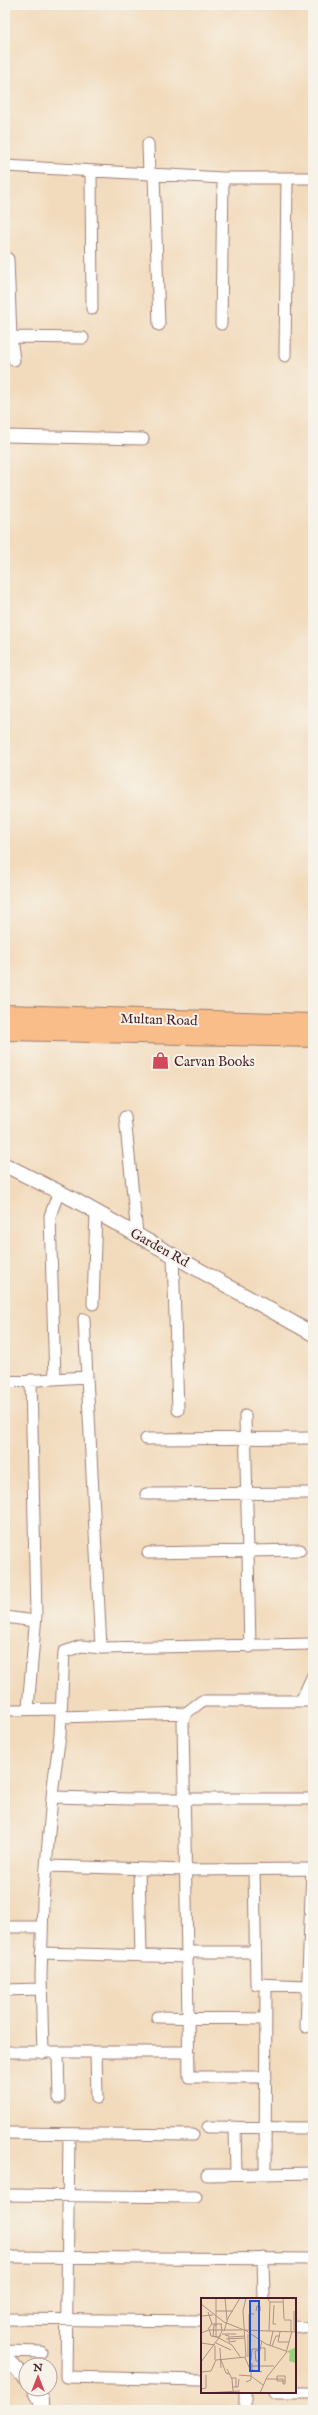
<svg xmlns="http://www.w3.org/2000/svg" width="318" height="2415" font-family="'IM FELL English',serif">
<style>
.lines{fill:none;stroke-linecap:round;stroke-linejoin:round}
.minor-casing{stroke:#9e7d74;stroke-width:13}
.tertiary-casing{stroke:#9e7d74;stroke-width:16}
.primary-casing{stroke:#9e7d74;stroke-width:20}
.minor{stroke:#fff;stroke-width:11}
.tertiary{stroke:#fff;stroke-width:14}
.primary{stroke:#f8bd88;stroke-width:18}
.labels{text-anchor:middle;stroke-width:4;stroke-linejoin:round;paint-order:stroke}
.street-label{font-size:14px;fill:#4a1f2b;stroke:#f7f3e8}
.poi-label{font-size:14px;fill:#4a1f2b;stroke:#f7f3e8;text-anchor:start}
.inset-road{fill:none;stroke:#af9083;stroke-width:1}
.view{fill:#1d4ed8;fill-opacity:0.15;stroke:#1d4ed8;stroke-width:2}
.inset-edge{fill:none;stroke:#4a1f2b;stroke-width:2}
</style>
<rect width="100%" height="100%" fill="#f7f3e8"/>
<filter id="ink" filterUnits="userSpaceOnUse"><feTurbulence type="fractalNoise" baseFrequency=".025" numOctaves="2"/><feDisplacementMap in="SourceGraphic" scale="8" xChannelSelector="R" yChannelSelector="G"/><feConvolveMatrix kernelMatrix="1 2 1 2 8 2 1 2 1" color-interpolation-filters="sRGB"/></filter>
<filter id="wash" filterUnits="userSpaceOnUse"><feTurbulence type="fractalNoise" baseFrequency=".012" numOctaves="4" result="noise"/><feDisplacementMap in="SourceGraphic" scale="16" xChannelSelector="R" yChannelSelector="G"/><feGaussianBlur stdDeviation="0.9" result="paint"/><feColorMatrix in="noise" values="0 0 0 0 0 0 0 0 0 0 0 0 0 0 0 0 0 1.4 0 .05"/><feComposite in="paint" operator="in"/></filter>
<g filter="url(#wash)">
<rect width="100%" height="100%" fill="#f2dbbd"/>
</g>
<g filter="url(#ink)">
<g class="lines">
<defs>
<path id="minor" d="M148 144 149 174
M5 166 223 178
M91 171 92 309
M154 174 159 325
M5 257 8 259 11 337 83 338
M221 324 223 178H313
M11 337 14 360
M285 356 287 178
M5 436 143 439
M125 1117 137 1234
M173 1255 178 1410
M93 1304 96 1211
M84 1319 101 1648
M55 1379 50 1216 59 1191
M5 1382 86 1377
M245 1416 250 1647
M146 1439 313 1438
M146 1494 311 1493
M148 1553 300 1550
M5 1617 35 1621
M301 1701 313 1675
M28 1708 36 1615 31 1380
M5 1710 61 1709
M61 1717 186 1713
M52 1797 129 1799H313
M46 1866 186 1870 313 1869
M139 1869 141 1956
M254 1870 256 1984 307 1986
M5 1927H42
M188 1952H255
M41 1953 188 1957
M5 1990 41 1989
M157 2017 266 2019
M306 2027 312 1869
M5 2052H189
M96 2052 97 2098
M43 2053 41 1976 43 1901 53 1786 60 1735 64 1652 81 1646 101 1648 313 1644
M58 2053 59 2098
M266 2077H189L183 1721 186 1713 202 1701H313
M208 2127 313 2128
M235 2127 236 2174
M5 2133 193 2135
M69 2135 66 2377 202 2380
M265 2174 266 1985
M207 2175 313 2173
M5 2195 196 2197
M5 2257 313 2259
M263 2258 264 2299
M5 2319 202 2321
M295 2327 303 2328
M5 2351 41 2352
M274 2393H313
M245 2410V2392"/>
<path id="tertiary" d="M5 1165 73 1199 313 1334
M5 2358 26 2379
M35 2389 41 2400V2410"/>
<path id="primary" d="M5 1014 313 1023
M5 1031 313 1038"/>
</defs>
<!-- minor casing -->
<use href="#minor" class="minor-casing"/>
<!-- tertiary casing -->
<use href="#tertiary" class="tertiary-casing"/>
<!-- primary casing -->
<use href="#primary" class="primary-casing"/>
<!-- minor -->
<use href="#minor" class="minor"/>
<!-- tertiary -->
<use href="#tertiary" class="tertiary"/>
<!-- primary -->
<use href="#primary" class="primary"/>
</g>
</g>
<!-- icons -->
<defs>
<symbol id="shop-bare" viewBox="-9 -9 18 18"><path d="M-5-2.5h2.3a2.7 3.5 0 0 1 5.4 0H5L5.5 6h-11ZM-1.5-2.5h3a1.5 2.3 0 0 0-3 0Z" fill="#d1495b" stroke="#f7f3e8" stroke-width="2.5" paint-order="stroke"/></symbol>
</defs>
<g fill-rule="evenodd">
<use href="#shop-bare" x="148" y="1048" width="25" height="25"/>
</g>
<g class="labels">
<!-- street labels -->
<g class="street-label">
<text transform="translate(159 1019) rotate(2)" y="5">Multan Road</text>
<text transform="translate(160 1247) rotate(29)" y="5">Garden Rd</text>
</g>
<!-- poi labels -->
<g class="poi-label">
<text x="174" y="1066">Carvan Books</text>
</g>
</g>
<!-- overview -->
<g transform="translate(201 2298)">
<rect width="95" height="95" fill="#f2dbbd"/>
<path d="M95 49V65L88 63 89 55 85 54Z" fill="#9dce7d"/>
<path class="inset-road" d="M24 0 26 22M82 0 83 21M67 1 69 4 68 33M69 4H82M0 6 23 24 43 32 95 34M73 7 72 26H75M15 13H32M55 13 56 8H59V13M7 14 11 26M0 18 12 17M15 19V40M15 19V0M83 22H90V33M7 31 11 26H21M8 31 10 38 18 39 21 33 20 26M44 32 65 46 85 53M48 32V16H53M23 33 27 20 39 0M93 33V13M79 34 77 44H88M0 35 8 32H41M21 36H35M47 36V59M24 37 28 38V44L35 43M49 37V50M12 39 13 27H16M16 39 31 47 40 60M29 39 44 38M25 41 44 40M0 45 14 47M15 45 30 52M69 47 72 33M71 48 75 38H79M19 50 20 70M59 50H64V63M44 60 50 73V82L45 84M14 62V48M20 62 25 75 28 76M50 62 51 51H59L61 43M57 63H55L54 53 60 52M0 64 20 37M51 65V72L61 74M47 68H73M26 71 31 81 32 93M0 74 10 73 15 62 45 59 42 13 45 0M38 77 50 78M50 78 62 87M30 80H35V89M65 81H82M82 81V86H84V78H76V83H84M31 89H37L38 81M0 91 5 90V77M3 95 39 93M59 95 66 79 85 55 91 33"/>
<path class="view" d="M49 3H58V73H49Z"/>
<rect width="95" height="95" class="inset-edge"/>
</g>
<!-- margin -->
<rect width="318" height="2415" fill="none" stroke="#f7f3e8" stroke-width="20"/>
<!-- north arrow -->
<g transform="translate(38 2377)"><circle r="19" fill="#f7f3e8" stroke="#b29e9c"/>
<path d="M0-3L7 15L0 10L-7 15Z" fill="#d1495b"/>
<text y="-6" font-size="11" font-weight="bold" text-anchor="middle" fill="#4a1f2b">N</text>
</g>
</svg>
